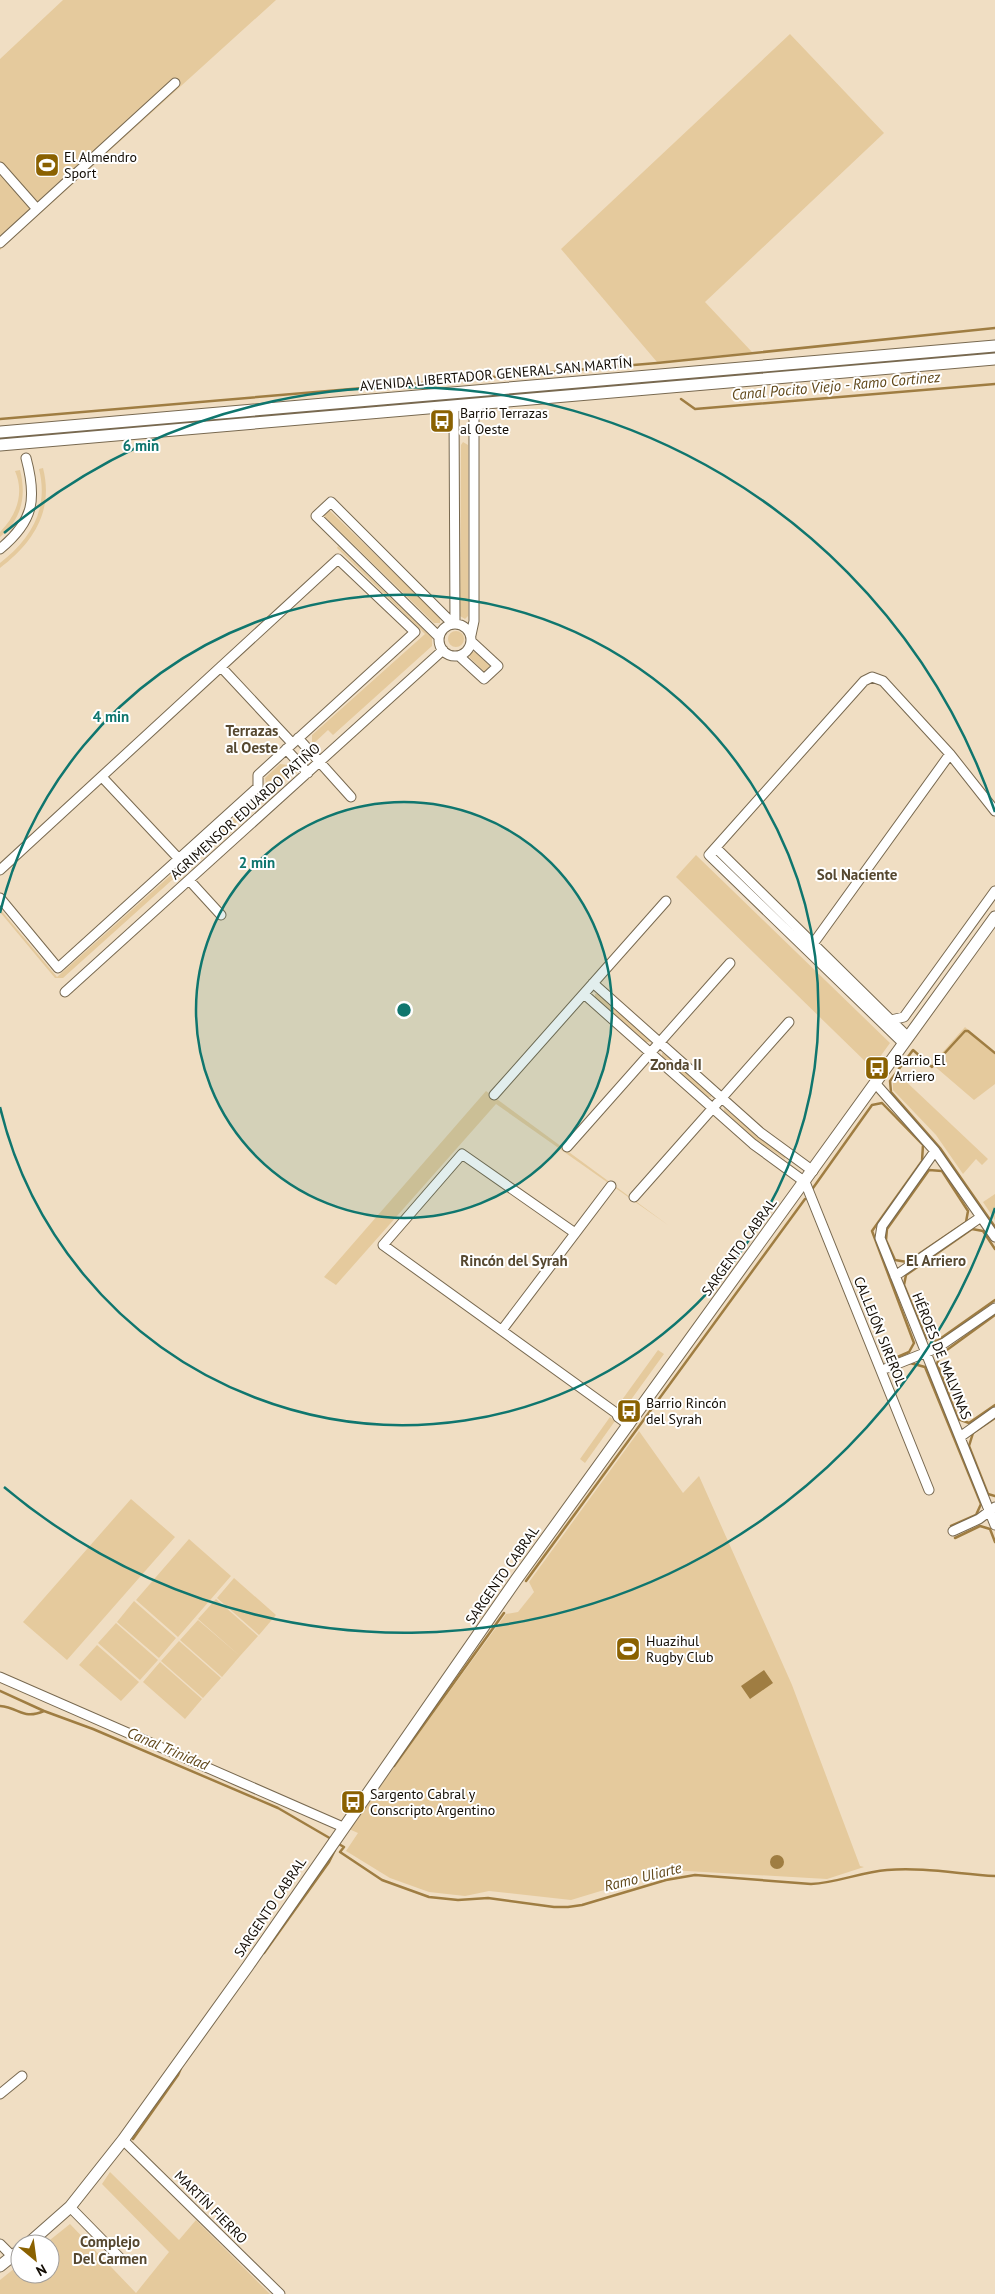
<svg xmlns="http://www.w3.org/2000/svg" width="995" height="2294" font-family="'PT Sans',sans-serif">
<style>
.green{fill:#e5ca9d}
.water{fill:#9f7d42}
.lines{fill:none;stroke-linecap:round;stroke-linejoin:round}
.stream{stroke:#9f7d42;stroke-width:2.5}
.minor-casing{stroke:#786950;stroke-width:11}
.major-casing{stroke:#786950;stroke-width:13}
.minor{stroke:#fff;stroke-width:9}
.major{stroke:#fff;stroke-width:11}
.ring{fill:none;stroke:#0f766e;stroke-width:2.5}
.labels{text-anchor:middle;stroke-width:4;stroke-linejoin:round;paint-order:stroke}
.poi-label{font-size:14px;fill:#130d05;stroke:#fff;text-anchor:start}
.street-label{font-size:14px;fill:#130d05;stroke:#fff}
.water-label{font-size:15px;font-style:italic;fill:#61481a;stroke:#fff}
.neighbourhood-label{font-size:15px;font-weight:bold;fill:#564830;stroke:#fff}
.centre{fill:#0f766e;stroke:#fff;stroke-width:2.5}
.ring-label{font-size:15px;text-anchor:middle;font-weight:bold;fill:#0f766e;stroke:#fff;stroke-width:4;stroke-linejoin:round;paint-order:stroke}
</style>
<rect width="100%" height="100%" fill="#f0dec3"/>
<!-- green -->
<path class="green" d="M63 0H276L0 250V59Z
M790 34 884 133 705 302 752 352 657 362 561 249Z
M995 351V355L666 384 665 379Z
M663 379V384L240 418V417Z
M214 419 215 422 0 441V437Z
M463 442 468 445V616L465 619 460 616 461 445Z
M43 468C54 511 33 543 0 568V563C31 539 49 509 39 469Z
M20 470C27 497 21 520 0 537V532C16 516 25 494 15 471Z
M325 506 440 617V623H434L319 511Z
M338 546 432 638V646L333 735 328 730 312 745V735L425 634 337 548Z
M448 639a8 8 0 1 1 16 0a8 8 0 1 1-16 0Z
M472 652H475L495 671 490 677 470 658 469 655Z
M280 764 288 765 285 768 290 774 63 978H55L0 912V909L57 977 267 789 265 778Z
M696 855 890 1043 872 1068 676 877Z
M598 993 649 1039 650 1042H646L595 997V994Z
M965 1027 995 1053V1084L974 1100 932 1064Z
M662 1053H664L711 1094V1097H708L662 1056Z
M898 1074 988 1159 982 1165 976 1159 963 1174 936 1135 893 1090V1082Z
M486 1091 668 1225 496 1104 336 1285 324 1277Z
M724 1108 785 1156V1159L756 1140 724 1111Z
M995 1194V1220L983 1202Z
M658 1350 664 1354 625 1408 619 1404Z
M610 1417 615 1421 585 1463 580 1459Z
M639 1431 683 1493 699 1476 792 1685 860 1866 864 1867 827 1879 670 1870 571 1900 489 1891 465 1896 429 1892 390 1878 346 1851 358 1833 349 1829 506 1614 518 1612 534 1592 529 1582Z
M131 1499 175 1537 67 1660 23 1622Z
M189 1539 231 1576 178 1637 136 1600Z
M234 1578 276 1615 259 1635 217 1598Z
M216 1599 258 1636 240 1656 198 1619Z
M134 1601 176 1638 159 1658 117 1622Z
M198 1620 240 1656 222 1677 180 1640Z
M116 1623 158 1660 140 1680 98 1643Z
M179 1641 221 1678 203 1698 161 1661Z
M97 1645 139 1682 121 1701 79 1665Z
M160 1662 202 1699 185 1719 143 1682Z
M110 2172 179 2240 196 2220 270 2294H0V2280L20 2264V2274H50V2244H45L70 2224 136 2293 169 2252 102 2184Z"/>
<!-- water -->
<path class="water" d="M764 1670 773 1683 750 1699 741 1686Z
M770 1862a7 7 0 1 1 14 0a7 7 0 1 1-14 0Z"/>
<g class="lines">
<!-- stream -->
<path class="stream" d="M681 399 695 409 995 384
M0 419 657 363 995 328
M995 1053 968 1031H965L932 1067 913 1050 890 1081 891 1092 940 1148 995 1227
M929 1170 942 1171 968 1211 966 1222 907 1262 895 1260 886 1240 887 1229Z
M813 1188 872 1105 882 1103 923 1145 922 1161 872 1231 914 1343 909 1352 886 1362
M995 1249 983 1231 972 1229 906 1275 904 1285 926 1338 937 1341 995 1300
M995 1315 940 1355 937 1364 958 1419 969 1423 995 1405
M910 1363 925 1367 981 1504 976 1515 951 1526
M995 1418 973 1433 969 1446 988 1494 995 1496
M955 1538 980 1526 990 1529 995 1542
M526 1581 805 1199
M0 1691 44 1711
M0 1706C20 1708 23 1720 44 1711L93 1729 278 1808 333 1840
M394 1766 504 1613
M337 1843 344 1847 340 1852 382 1880 429 1897 458 1900 488 1898 554 1907H568L582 1905 666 1880 695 1875 811 1884C837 1883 861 1872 887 1870 923 1867 959 1874 995 1876
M264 1953 329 1862 335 1850
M133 2139 178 2075 181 2068"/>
<defs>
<path id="minor" d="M0 167 37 209
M0 243 175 83
M454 406 455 624
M0 549C34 521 37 499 26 458
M439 640a16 16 0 1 1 32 0a16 16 0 1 1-32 0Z
M471 635 474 621V405
M439 637 316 516 331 502 453 624
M459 656 484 679 498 666 472 642
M221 667 292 743
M298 738 351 797
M286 749 308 773
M102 777 179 859
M716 848 908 1037
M0 870 338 559 415 632 258 775V787L58 968 0 898
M189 880 221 915
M810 948 950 754
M593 983 761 1133 813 1171
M65 992 443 650
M584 994 753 1144 805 1182 929 1490
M891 1020 904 1017 995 891
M903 1043 709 855 864 681 872 677 883 681 950 754 995 811
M875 1083 935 1151 995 1237
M494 1095 666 901
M567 1147 730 963
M935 1151 882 1226 880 1238 995 1525
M634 1197 789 1022
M575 1233 462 1154 383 1245 616 1413 618 1417 629 1425
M895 1276 981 1217
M502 1330 611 1186
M887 1368 937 1348 995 1308
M960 1437 995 1412
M953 1531 979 1519 995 1507
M0 1677 343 1827
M0 2094 22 2076
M123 2140 280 2294
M70 2207 120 2258
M0 2244 12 2256"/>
<path id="major" d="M0 432 995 346
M0 445 995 359
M28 2244 70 2207 123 2140 248 1966 516 1580 995 917
M0 2266 20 2250"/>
</defs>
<!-- minor casing -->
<use href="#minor" class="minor-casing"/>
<!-- major casing -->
<use href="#major" class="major-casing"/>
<!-- minor -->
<use href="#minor" class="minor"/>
<!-- major -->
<use href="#major" class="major"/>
</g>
<!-- distance rings -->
<circle cx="404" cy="1010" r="208" fill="#0f766e" fill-opacity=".12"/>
<g class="ring">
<circle cx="404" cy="1010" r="208"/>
<path d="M0 913A415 415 0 1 1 0 1107"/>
<path d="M995 1208A623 623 0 0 1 4 1487M4 533A623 623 0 0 1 995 812"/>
</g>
<!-- icons -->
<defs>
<symbol id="stadium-square" viewBox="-11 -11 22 22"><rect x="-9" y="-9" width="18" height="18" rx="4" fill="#8a6101" stroke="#fff"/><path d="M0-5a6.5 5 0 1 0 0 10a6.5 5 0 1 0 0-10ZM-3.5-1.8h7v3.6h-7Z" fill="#fff"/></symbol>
<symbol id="bus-square" viewBox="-11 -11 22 22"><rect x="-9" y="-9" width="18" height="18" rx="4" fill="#8a6101" stroke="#fff"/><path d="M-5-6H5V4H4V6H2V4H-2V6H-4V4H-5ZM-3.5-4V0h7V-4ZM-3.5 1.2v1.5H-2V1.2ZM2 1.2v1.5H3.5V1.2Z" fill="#fff"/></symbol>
</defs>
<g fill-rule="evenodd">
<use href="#stadium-square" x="33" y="151" width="28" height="28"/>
<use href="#bus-square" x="428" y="407" width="28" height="28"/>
<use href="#bus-square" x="863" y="1054" width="28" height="28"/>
<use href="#bus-square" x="615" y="1397" width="28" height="28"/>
<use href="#stadium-square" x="614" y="1635" width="28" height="28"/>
<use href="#bus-square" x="339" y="1788" width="28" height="28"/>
</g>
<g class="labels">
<!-- poi labels -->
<g class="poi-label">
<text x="64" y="162">El Almendro<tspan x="64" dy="16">Sport</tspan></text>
<text x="460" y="418">Barrio Terrazas<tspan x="460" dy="16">al Oeste</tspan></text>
<text x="894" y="1065">Barrio El<tspan x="894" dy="16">Arriero</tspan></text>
<text x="646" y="1408">Barrio Rincón<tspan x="646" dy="16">del Syrah</tspan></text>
<text x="646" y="1646">Huazihul<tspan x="646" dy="16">Rugby Club</tspan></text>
<text x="370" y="1799">Sargento Cabral y<tspan x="370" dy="16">Conscripto Argentino</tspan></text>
</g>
<!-- street labels -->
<g class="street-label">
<text transform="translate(496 374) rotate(-5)" y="5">AVENIDA LIBERTADOR GENERAL SAN MARTÍN</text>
<text transform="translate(245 811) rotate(-42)" y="5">AGRIMENSOR EDUARDO PATIÑO</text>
<text transform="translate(739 1247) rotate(-54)" y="5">SARGENTO CABRAL</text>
<text transform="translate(880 1331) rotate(68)" y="5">CALLEJÓN SIREROL</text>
<text transform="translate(942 1356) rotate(68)" y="5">HÉROES DE MALVINAS</text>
<text transform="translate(502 1575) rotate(-55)" y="5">SARGENTO CABRAL</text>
<text transform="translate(270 1907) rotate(-56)" y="5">SARGENTO CABRAL</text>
<text transform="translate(211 2207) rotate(45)" y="5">MARTÍN FIERRO</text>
</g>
<!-- water labels -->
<g class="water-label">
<text transform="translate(836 386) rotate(-5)" y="5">Canal Pocito Viejo - Ramo Cortinez</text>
<text transform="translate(168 1749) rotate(23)" y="5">Canal Trinidad</text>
<text transform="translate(643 1877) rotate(-14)" y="5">Ramo Uliarte</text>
</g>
<!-- neighbourhood labels -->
<g class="neighbourhood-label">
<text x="252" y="736">Terrazas<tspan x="252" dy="17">al Oeste</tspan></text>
<text x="857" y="880">Sol Naciente</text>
<text x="676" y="1070">Zonda II</text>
<text x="514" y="1266">Rincón del Syrah</text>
<text x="936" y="1266">El Arriero</text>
<text x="110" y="2247">Complejo<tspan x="110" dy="17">Del Carmen</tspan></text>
</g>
</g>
<circle cx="404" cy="1010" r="8" class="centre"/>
<g class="ring-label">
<text x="141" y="451">6 min</text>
<text x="111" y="722">4 min</text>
<text x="257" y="868">2 min</text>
</g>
<!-- north arrow -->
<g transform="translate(35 2259) rotate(151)"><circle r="24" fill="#ffffff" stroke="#a19e9b"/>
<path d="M0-4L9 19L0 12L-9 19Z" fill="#8a6101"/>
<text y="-8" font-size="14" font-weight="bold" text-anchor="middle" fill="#130d05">N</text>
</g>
</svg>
